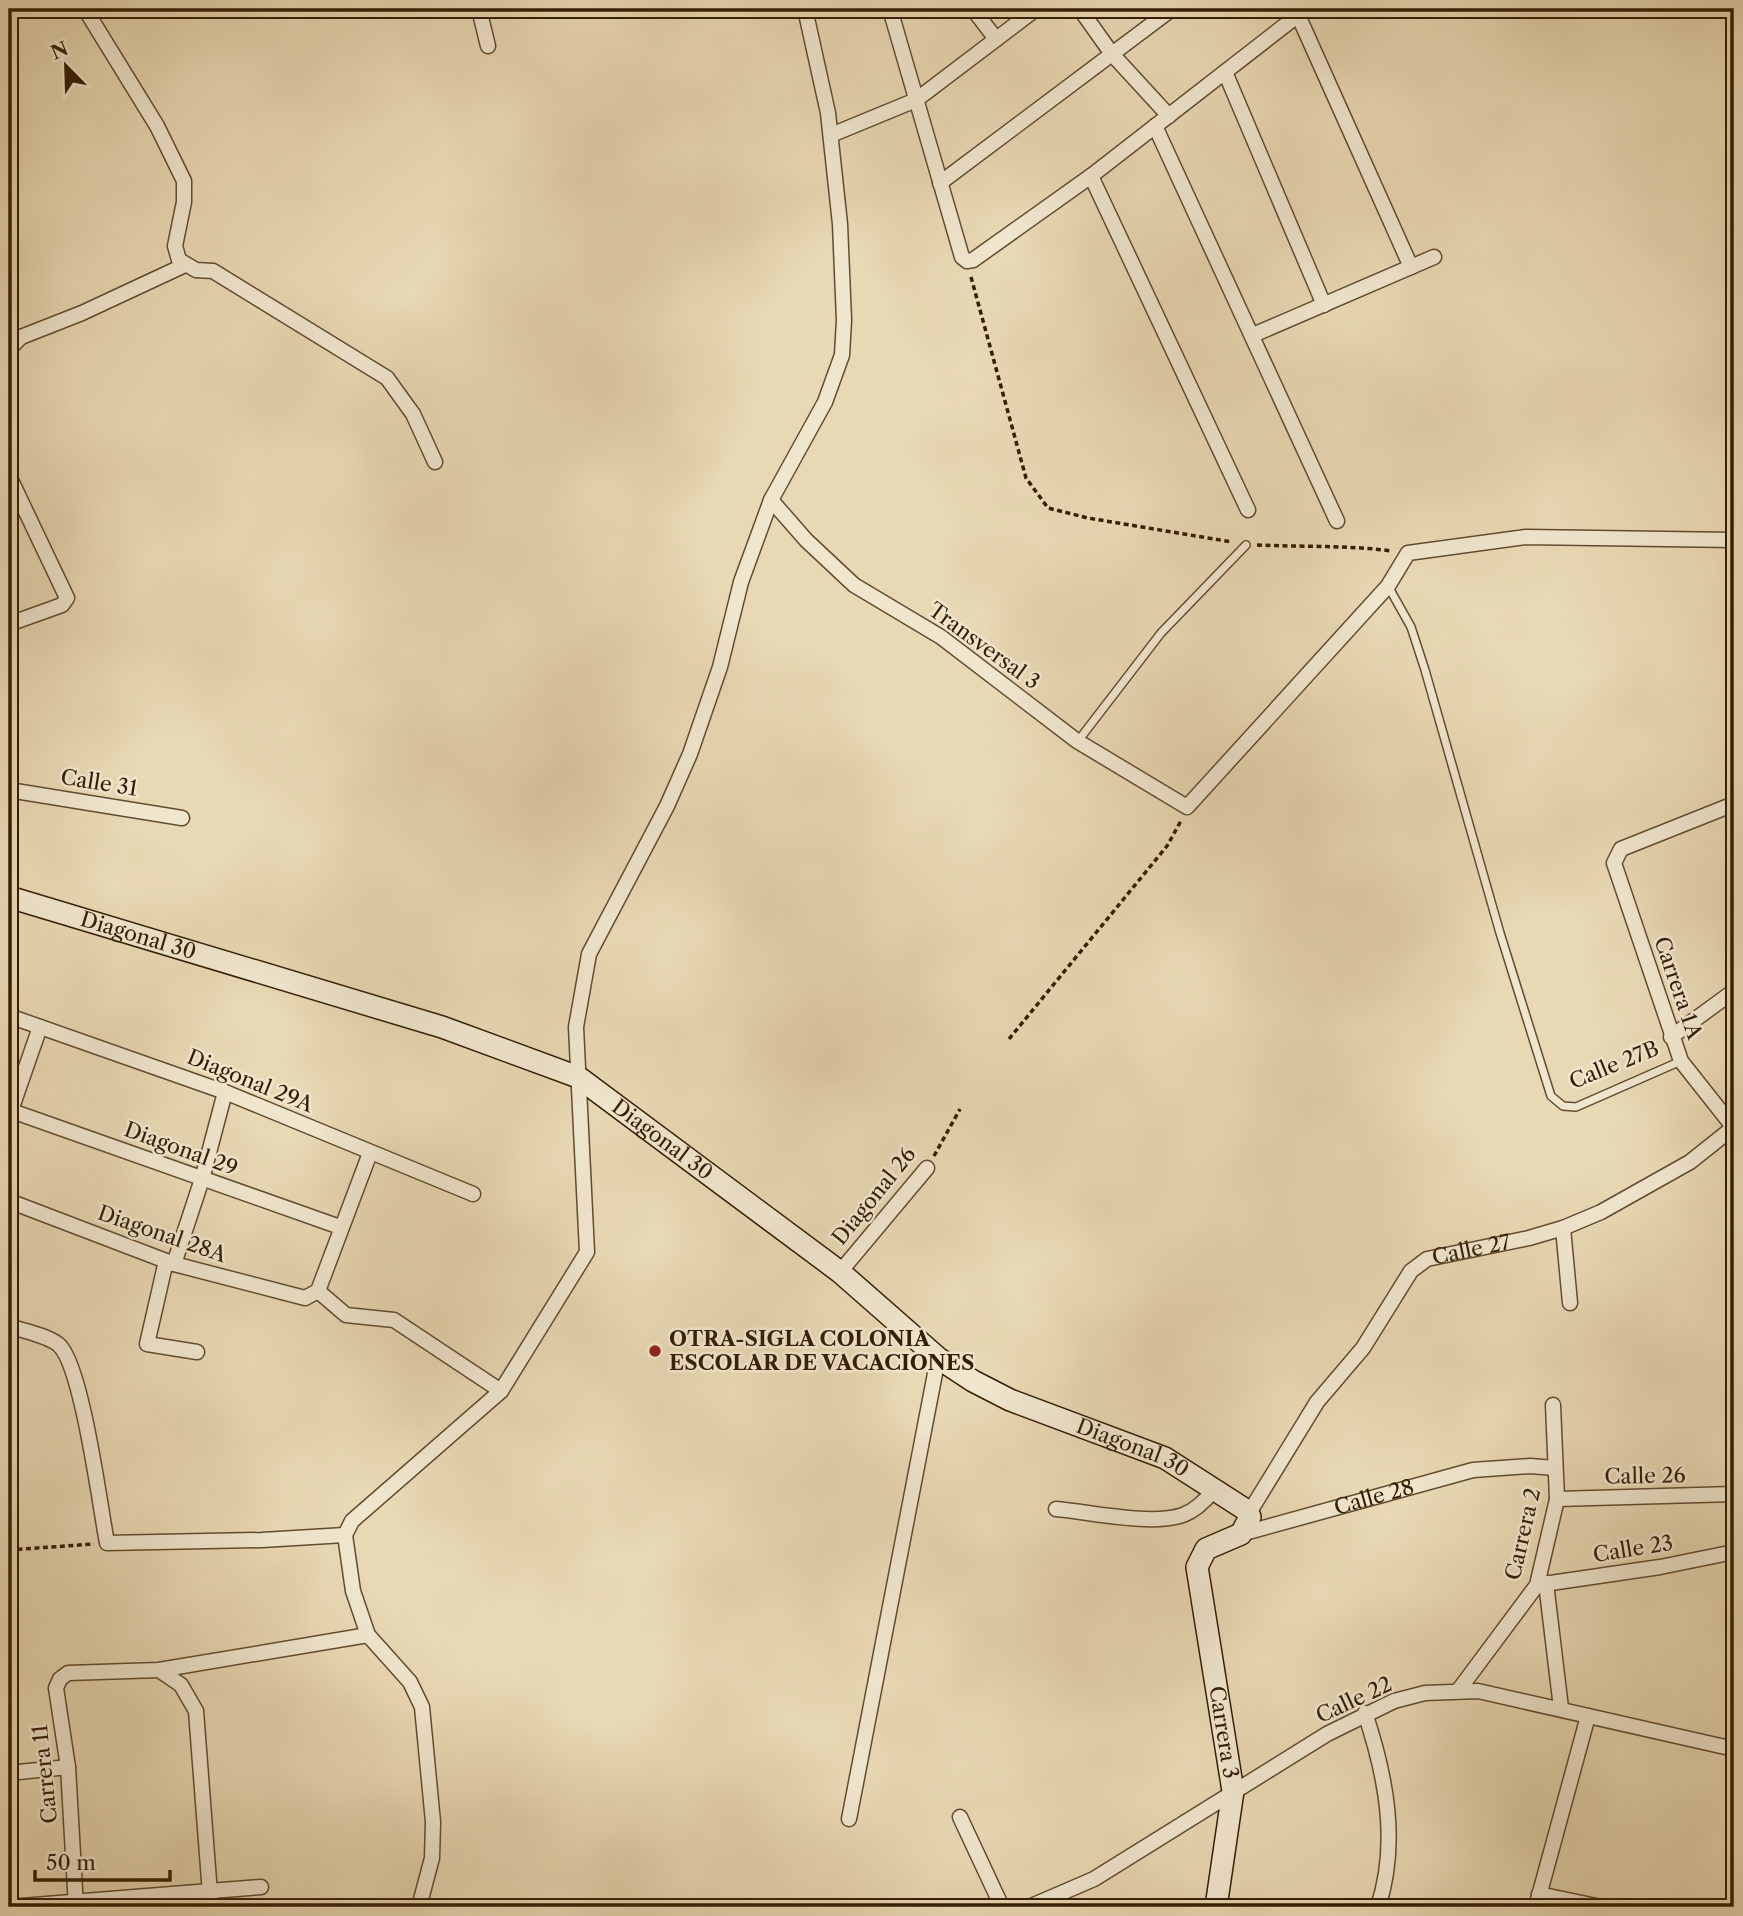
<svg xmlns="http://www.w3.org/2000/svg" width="1743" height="1916" font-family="'Libre Caslon Text',serif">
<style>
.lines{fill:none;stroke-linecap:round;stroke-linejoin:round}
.lane-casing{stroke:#614c2f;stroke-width:10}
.street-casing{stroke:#614c2f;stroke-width:17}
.secondary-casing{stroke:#341e03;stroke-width:24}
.path{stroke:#341e03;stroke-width:3.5;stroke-dasharray:5 3.5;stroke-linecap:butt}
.lane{stroke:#f0e6ce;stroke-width:7}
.street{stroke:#f0e6ce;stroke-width:14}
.secondary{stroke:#f0e6ce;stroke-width:21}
.poi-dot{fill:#8f2418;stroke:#f0e6ce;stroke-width:2.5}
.labels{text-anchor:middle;stroke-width:5;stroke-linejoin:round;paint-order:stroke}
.street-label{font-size:21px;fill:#341e03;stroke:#f0e6ce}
.poi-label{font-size:21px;font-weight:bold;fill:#341e03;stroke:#f0e6ce;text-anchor:start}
</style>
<rect width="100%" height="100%" fill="#e8d8b3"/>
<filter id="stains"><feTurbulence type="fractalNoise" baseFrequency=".00286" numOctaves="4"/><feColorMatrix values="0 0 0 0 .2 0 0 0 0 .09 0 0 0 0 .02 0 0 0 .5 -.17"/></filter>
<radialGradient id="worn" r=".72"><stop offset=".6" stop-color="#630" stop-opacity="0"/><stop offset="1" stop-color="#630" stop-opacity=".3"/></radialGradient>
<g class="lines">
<defs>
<path id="lane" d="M1388 586 1411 627 1425 670 1500 933 1551 1096 1563 1106 1576 1107 1681 1061
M1078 741 1161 633 1246 545"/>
<g id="street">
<path d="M85 9 157 126 184 181V202L175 246 179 260 196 270 213 271 387 378 413 414 435 462"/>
<path d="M479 9 488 46"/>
<path d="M890 9 962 257 967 261 973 260 1091 176 1306 9"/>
<path d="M973 9 996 39"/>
<path d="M1080 9 1112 54 1169 116"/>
<path d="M1298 15 1411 267"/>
<path d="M1225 72 1324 305"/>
<path d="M1155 126 1337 521"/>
<path d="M831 135 916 100 1036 9"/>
<path d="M1091 176 1248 510"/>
<path d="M940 183 1172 9"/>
<path d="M1253 335 1434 257"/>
<path d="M9 349 21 337 82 313 185 265"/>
<path d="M9 476 67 598 62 605 9 624"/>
<path d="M771 500 806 540 854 585 941 637 1077 741 1187 807 1388 586 1408 553 1526 537 1734 540"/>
<path d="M9 790 182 818"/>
<path d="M9 1016 225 1092 473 1194"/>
<path d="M1671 1037 1734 991"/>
<path d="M9 1110 340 1227"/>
<path d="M9 1116 40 1027"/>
<path d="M1734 1128 1681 1061 1614 863 1621 849 1734 804"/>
<path d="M9 1201 174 1264 305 1298 318 1291 370 1153"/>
<path d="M1563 1228 1570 1303"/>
<path d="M166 1261 147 1344 197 1352"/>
<path d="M174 1264 202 1179 225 1092"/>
<path d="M840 1272 927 1168"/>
<path d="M318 1291 346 1315 394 1320 501 1391"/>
<path d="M9 1326C23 1331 47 1335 59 1345 82 1366 100 1506 107 1543L262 1540 345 1535"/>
<path d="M1557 1499 1734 1494"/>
<path d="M1056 1509C1091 1512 1151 1526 1183 1515 1196 1510 1205 1501 1213 1491"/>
<path id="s1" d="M1249 1513 1317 1402 1363 1348 1411 1271 1427 1259 1529 1238 1563 1228 1601 1212 1690 1162 1734 1127"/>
<path id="s2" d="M1241 1534 1473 1470 1530 1466 1555 1468"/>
<path d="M1546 1583 1561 1708"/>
<path d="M1537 1585 1660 1567 1734 1552"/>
<path d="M159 1670 181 1685 196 1711 211 1907"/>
<path d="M1458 1691 1537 1585 1557 1499 1553 1405"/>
<path d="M1365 1713C1386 1776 1399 1843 1378 1907"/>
<path d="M9 1773 68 1767"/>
<path d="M960 1817 1002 1907"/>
<path d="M849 1819 938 1358"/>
<path d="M1539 1894 1601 1907"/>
<path d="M9 1907 261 1887"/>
<path d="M76 1907 68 1767 56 1688 60 1679 68 1673 159 1670 368 1635"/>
<path d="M419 1907 432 1858 433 1822 422 1707 410 1682 368 1635 353 1591 345 1535 352 1521 501 1391 587 1252 576 1027 589 954 667 806 690 754 720 667 741 582 771 500 825 402 842 355 844 320 840 224 828 113 805 9"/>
<path d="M1029 1907 1094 1879 1327 1734 1394 1701 1425 1693 1478 1691 1734 1749"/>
<path d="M1536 1907 1588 1716"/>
</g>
<g id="secondary">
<path id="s3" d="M9 897 442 1027 578 1077 840 1272 938 1358 973 1381 1010 1400 1165 1458 1246 1510 1250 1517 1241 1534 1206 1549 1197 1567 1233 1791 1216 1907"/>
</g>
</defs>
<!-- lane casing -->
<use href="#lane" class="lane-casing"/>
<!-- street casing -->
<use href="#street" class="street-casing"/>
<!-- secondary casing -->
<use href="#secondary" class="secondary-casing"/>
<!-- path -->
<path class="path" d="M971 277 1026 478 1048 508 1088 518 1232 542
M1257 545C1302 547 1347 545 1392 551
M1009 1039 1167 846 1182 819
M934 1156 960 1109
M9 1550 94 1544"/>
<!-- lane -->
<use href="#lane" class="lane"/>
<!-- street -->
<use href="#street" class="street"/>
<!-- secondary -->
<use href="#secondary" class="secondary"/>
</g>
<!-- markers -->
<circle class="poi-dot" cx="655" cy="1351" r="7"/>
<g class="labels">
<!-- street labels -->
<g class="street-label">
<text transform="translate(984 646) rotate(36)" y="7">Transversal 3</text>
<text transform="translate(99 783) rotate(9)" y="7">Calle 31</text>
<text dy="7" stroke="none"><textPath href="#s3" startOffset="135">Diagonal 30</textPath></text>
<text transform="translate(1678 988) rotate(71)" y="7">Carrera 1A</text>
<text transform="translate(1614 1065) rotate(-22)" y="7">Calle 27B</text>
<text transform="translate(250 1081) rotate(22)" y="7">Diagonal 29A</text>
<text dy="7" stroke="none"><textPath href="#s3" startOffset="702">Diagonal 30</textPath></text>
<text transform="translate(181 1149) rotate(20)" y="7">Diagonal 29</text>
<text transform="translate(874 1196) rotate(-51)" y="7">Diagonal 26</text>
<text transform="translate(162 1234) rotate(19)" y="7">Diagonal 28A</text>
<text dy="7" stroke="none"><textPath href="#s1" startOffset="357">Calle 27</textPath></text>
<text dy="7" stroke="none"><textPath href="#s3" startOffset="1269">Diagonal 30</textPath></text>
<text transform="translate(1645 1476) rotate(-1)" y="7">Calle 26</text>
<text dy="7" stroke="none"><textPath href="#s2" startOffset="138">Calle 28</textPath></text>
<text transform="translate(1523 1534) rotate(-77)" y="7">Carrera 2</text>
<text transform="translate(1633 1549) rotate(-9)" y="7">Calle 23</text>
<text transform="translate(1354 1700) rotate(-25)" y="7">Calle 22</text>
<text dy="7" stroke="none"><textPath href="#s3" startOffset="1652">Carrera 3</textPath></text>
<text transform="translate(45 1774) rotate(-96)" y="7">Carrera 11</text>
</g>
<!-- poi labels -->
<g class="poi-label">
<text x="669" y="1346">OTRA-SIGLA COLONIA<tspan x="669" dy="24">ESCOLAR DE VACACIONES</tspan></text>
</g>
</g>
<!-- margin -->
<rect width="1743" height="1916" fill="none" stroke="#e8d8b3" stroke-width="35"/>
<rect x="10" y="10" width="1722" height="1895" fill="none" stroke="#341e03" stroke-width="3.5"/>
<rect x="18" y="18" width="1708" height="1881" fill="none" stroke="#341e03" stroke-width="2"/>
<!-- north arrow -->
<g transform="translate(66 66) rotate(337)" stroke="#f0e6ce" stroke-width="5" paint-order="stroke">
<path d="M0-5L12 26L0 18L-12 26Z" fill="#341e03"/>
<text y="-10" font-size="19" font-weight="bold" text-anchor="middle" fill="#341e03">N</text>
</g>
<!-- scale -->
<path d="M35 1870v10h135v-10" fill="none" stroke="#341e03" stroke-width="3.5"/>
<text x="46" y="1870" font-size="21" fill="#341e03" stroke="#f0e6ce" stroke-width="5" paint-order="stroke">50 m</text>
<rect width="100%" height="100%" filter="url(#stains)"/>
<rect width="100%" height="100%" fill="url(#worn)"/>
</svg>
